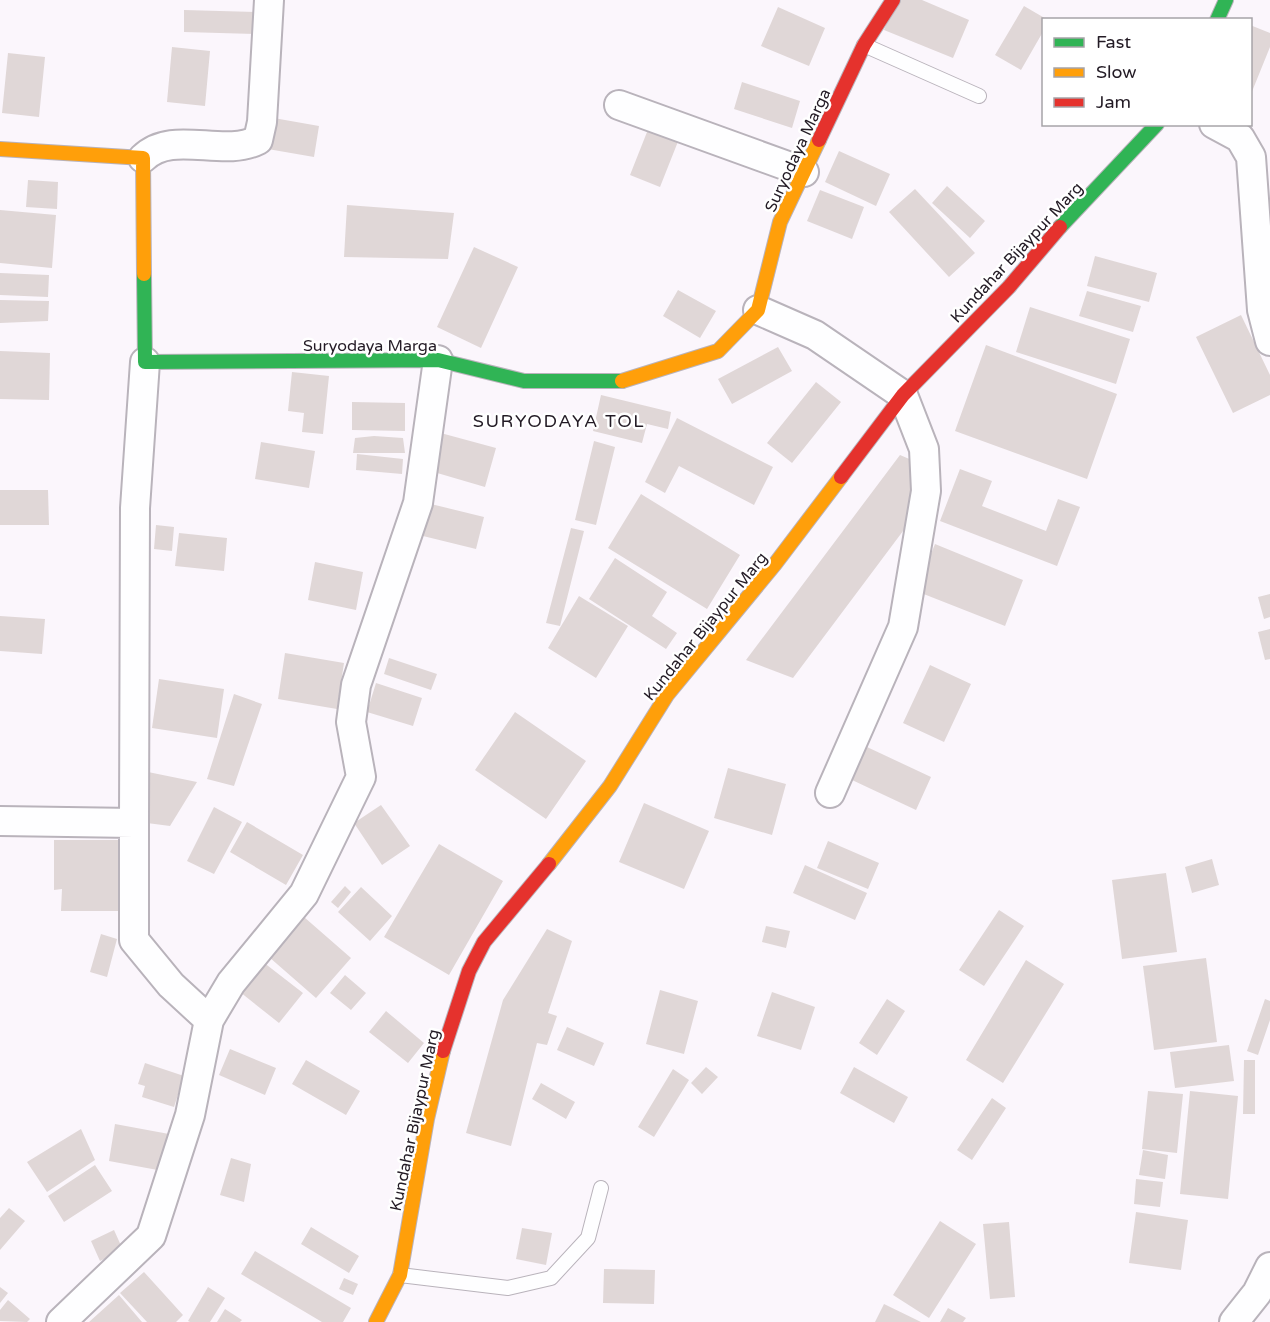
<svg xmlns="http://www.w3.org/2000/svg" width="1270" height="1322" font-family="'Varela Round',sans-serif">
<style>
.building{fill:#e0d7d7}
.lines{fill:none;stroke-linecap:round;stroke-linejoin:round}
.lane-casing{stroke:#b9b3bb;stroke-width:16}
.street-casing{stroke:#b9b3bb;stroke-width:32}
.fast-casing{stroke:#b9b3bb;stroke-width:16}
.slow-casing{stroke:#b9b3bb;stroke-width:16}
.jam-casing{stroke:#b9b3bb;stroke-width:16}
.lane{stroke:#fefeff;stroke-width:14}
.street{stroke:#fefeff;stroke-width:28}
.fast{stroke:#30b455;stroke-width:14}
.slow{stroke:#ff9f0a;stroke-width:14}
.jam{stroke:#e5322d;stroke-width:14}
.labels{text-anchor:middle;stroke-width:5;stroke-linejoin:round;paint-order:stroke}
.street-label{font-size:16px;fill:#231b25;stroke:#fff}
.neighbourhood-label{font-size:18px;letter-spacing:1.5px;fill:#231b25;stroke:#fff}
</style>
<rect width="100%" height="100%" fill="#fbf6fc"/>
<!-- building -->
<path class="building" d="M897 0H922L969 20 953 58 884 30Z
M1024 6 1048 20H1044V30L1021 70 995 55Z
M778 7 825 28 809 66 761 46Z
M184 10 256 12 255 34 184 32Z
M1250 25 1270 33V47L1251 94Z
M172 47 210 51 205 106 167 102Z
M8 53 45 57 39 117 2 113Z
M742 82 800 101 792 128 734 109Z
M268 117 319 126 314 157 262 148Z
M649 127 679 139 660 187 630 175Z
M839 151 890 174 876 206 825 182Z
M28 180 58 182 57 209 26 207Z
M947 186 985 221 970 238 932 203Z
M915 189 975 253 949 277 889 212Z
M820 190 864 207 852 239 807 221Z
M347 205 454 213 448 259 344 257Z
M0 210 56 215 52 268 0 263Z
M474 247 518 267 481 348 437 327Z
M1095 256 1157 273 1149 302 1087 286Z
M0 273 49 275 48 297 0 295Z
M678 290 716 311 700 338 663 316Z
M1087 291 1141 306 1133 332 1079 316Z
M0 300 49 301 48 321 0 323Z
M1030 307 1130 339 1116 384 1016 352Z
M1241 315 1270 375V395L1233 413 1196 337Z
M986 345 1117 394 1087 479 955 431Z
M778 347 792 371 732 404 718 379Z
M0 351 50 353 49 400 0 399Z
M292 372 329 376 323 434 302 432 304 413 288 411Z
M816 382 841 402 792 463 767 443Z
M601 395 671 412 668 429 647 424 642 443 593 431Z
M352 402 405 403V431L352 430Z
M677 418 773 467 754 505 679 466 665 493 645 482Z
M437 432 496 448 485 487 427 470Z
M374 436 403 438 405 453H353L355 438Z
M594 441 615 447 596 525 575 520Z
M261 442 315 451 309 488 255 479Z
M357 454 403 459 402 474 356 470Z
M900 455 921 464 909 523 793 678 746 660Z
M960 469 992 481 982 506 1046 531 1058 499 1080 507 1057 566 940 521Z
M0 490H48L49 525H0Z
M641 494 740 555 707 609 608 548Z
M431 504 484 517 476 549 423 536Z
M156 525 174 527 172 551 154 549Z
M571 528 584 531 560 626 546 623Z
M179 533 227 538 224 571 175 566Z
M935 544 1023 580 1005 626 916 591Z
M615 558 667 592 652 616 677 633 666 649 589 599Z
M315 562 363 572 356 610 308 600Z
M1270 594V617L1264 619 1258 597Z
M579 596 628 626 596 678 548 648Z
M0 616 45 619 42 654 0 651Z
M1270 629V659L1265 660 1258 632Z
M285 653 344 663 337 709 278 699Z
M389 658 437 674 431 690 384 674Z
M930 665 971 684 944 742 903 723Z
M159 679 224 689 217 738 152 728Z
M376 683 422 698 413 726 367 712Z
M234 694 262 704 234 786 207 779Z
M515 712 586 761 546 819 475 770Z
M867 747 931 777 916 810 852 780Z
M728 768 786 784 772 835 714 818Z
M148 772 197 782 170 826 147 823Z
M644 803 709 831 684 889 619 862Z
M381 805 410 846 382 865 354 823Z
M214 807 242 822 214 874 187 861Z
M247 822 303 855 286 885 230 852Z
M54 840H118V911H61L62 889 54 890Z
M828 841 879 863 868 889 817 868Z
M439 844 503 881 449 975 384 937Z
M1212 859 1219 885 1192 893 1185 867Z
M805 865 867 893 855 920 793 893Z
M1166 873 1177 952 1122 959 1112 880Z
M345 886 351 892 338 908 331 902Z
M361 887 392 916 370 941 338 912Z
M999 910 1024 926 984 986 959 970Z
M304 917 351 958 316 998 269 957Z
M766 926 790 931 786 948 762 942Z
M547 929 572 941 548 1013 557 1016 547 1045 537 1043 511 1146 466 1133 503 1000Z
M101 934 117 939 107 977 90 972Z
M1206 958 1217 1042 1154 1050 1143 966Z
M1026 960 1064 984 1003 1083 966 1060Z
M263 962 303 993 279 1023 240 992Z
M345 975 366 993 351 1010 330 993Z
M660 990 698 1001 684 1054 646 1044Z
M772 992 815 1007 801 1050 757 1036Z
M887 999 905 1011 877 1055 859 1043Z
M1265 999 1270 1001V1020L1258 1055 1247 1051Z
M386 1011 424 1043 408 1063 369 1032Z
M567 1027 604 1043 594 1066 557 1050Z
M1229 1045 1234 1081 1175 1088 1170 1052Z
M230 1049 276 1068 265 1095 219 1075Z
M306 1060 360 1091 346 1115 292 1084Z
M1244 1060H1255V1114H1243Z
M145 1063 184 1076 174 1107 142 1097 145 1086 138 1084Z
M706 1067 718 1077 702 1094 691 1083Z
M854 1067 908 1097 894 1123 840 1093Z
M673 1069 689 1080 654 1137 638 1127Z
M541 1083 575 1102 566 1119 532 1099Z
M1148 1091 1183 1094 1177 1153 1142 1149Z
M1190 1091 1238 1096 1228 1199 1180 1194Z
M992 1098 1006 1108 972 1160 957 1150Z
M115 1124 169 1134 163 1171 109 1161Z
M81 1129 95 1160 47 1192 27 1162Z
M1143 1150 1168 1155 1165 1179 1139 1175Z
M231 1158 251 1164 244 1202 220 1195Z
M95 1165 112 1191 64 1222 48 1196Z
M1136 1179 1163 1182 1160 1207 1134 1204Z
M9 1208 25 1221 0 1250V1218Z
M1136 1212 1188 1220 1181 1270 1129 1263Z
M940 1221 976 1244 929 1318 893 1295Z
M1009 1222 1015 1297 990 1299 983 1224Z
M311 1227 359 1256 349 1273 301 1244Z
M522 1228 552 1233 546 1265 516 1259Z
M114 1230 123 1250 100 1261 91 1241Z
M255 1251 351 1308 343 1322H322L241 1274Z
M604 1269 655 1270 654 1304 603 1303Z
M144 1272 183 1315 176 1322H147L120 1293Z
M344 1278 358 1284 353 1295 339 1289Z
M0 1287 8 1293 0 1303Z
M208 1287 225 1298 210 1322H190L188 1321Z
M119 1295 142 1322H89Z
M8 1300 30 1319 27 1322 0 1321V1310Z
M884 1304 921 1322H875Z
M948 1308 966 1318 963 1322H940Z
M225 1309 242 1320 240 1322H217Z"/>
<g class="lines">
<defs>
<path id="lane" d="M864 45 979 96
M400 1275 508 1288 551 1278 588 1238 601 1188"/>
<path id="street" d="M619 105 804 172
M1214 124 1240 138 1251 157 1262 310 1270 341
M143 158C172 129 223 158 258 140L262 122 269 0
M758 310 815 335 903 395 924 449 926 491 903 627 830 793
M0 821 134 823 135 508 145 362
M209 1020 231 983 304 894 361 777 351 722 356 685 418 503 438 360
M61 1322 151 1236 190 1115 209 1020 171 985 134 940V823
M1234 1322 1257 1293 1270 1267"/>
<path id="fast" d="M1217 20 1226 0
M1060 227 1157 124
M144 274 145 362 438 360 524 381H622"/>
<path id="slow" d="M0 149 143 158 144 274
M622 381 718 351 758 310 780 222 819 140
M549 864 610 786 667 695 775 564 841 477
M376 1322 400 1275 427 1119 443 1051"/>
<path id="jam" d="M819 140 864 45 893 0
M841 477 903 395 1009 287 1060 227
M443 1051 469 971 484 942 549 864"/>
</defs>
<!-- lane casing -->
<use href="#lane" class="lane-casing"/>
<!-- street casing -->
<use href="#street" class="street-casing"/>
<!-- fast casing -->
<use href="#fast" class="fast-casing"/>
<!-- slow casing -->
<use href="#slow" class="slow-casing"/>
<!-- jam casing -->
<use href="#jam" class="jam-casing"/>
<!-- lane -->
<use href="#lane" class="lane"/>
<!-- street -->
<use href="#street" class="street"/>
<!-- fast -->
<use href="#fast" class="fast"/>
<!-- slow -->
<use href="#slow" class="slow"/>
<!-- jam -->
<use href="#jam" class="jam"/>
</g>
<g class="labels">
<!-- street labels -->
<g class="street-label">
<text transform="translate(797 150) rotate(-65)" y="6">Suryodaya Marga</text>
<text transform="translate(1016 252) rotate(-47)" y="6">Kundahar Bijaypur Marg</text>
<text x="370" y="351">Suryodaya Marga</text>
<text transform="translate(705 626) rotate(-51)" y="6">Kundahar Bijaypur Marg</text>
<text transform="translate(414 1120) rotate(-78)" y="6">Kundahar Bijaypur Marg</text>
</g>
<!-- neighbourhood labels -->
<g class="neighbourhood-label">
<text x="559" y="427">SURYODAYA TOL</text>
</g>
</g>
<!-- legend -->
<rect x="1042" y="18" width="210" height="108" fill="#ffffff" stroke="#a7a4a8" stroke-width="1.5"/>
<rect x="1054" y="38" width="30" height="9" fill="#30b455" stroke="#a7a4a8" stroke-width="1.5"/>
<text x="1096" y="48" font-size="18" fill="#231b25">Fast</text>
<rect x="1054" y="68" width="30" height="9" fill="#ff9f0a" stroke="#a7a4a8" stroke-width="1.5"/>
<text x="1096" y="78" font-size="18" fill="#231b25">Slow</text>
<rect x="1054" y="98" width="30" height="9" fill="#e5322d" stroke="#a7a4a8" stroke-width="1.5"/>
<text x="1096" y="108" font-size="18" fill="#231b25">Jam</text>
</svg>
